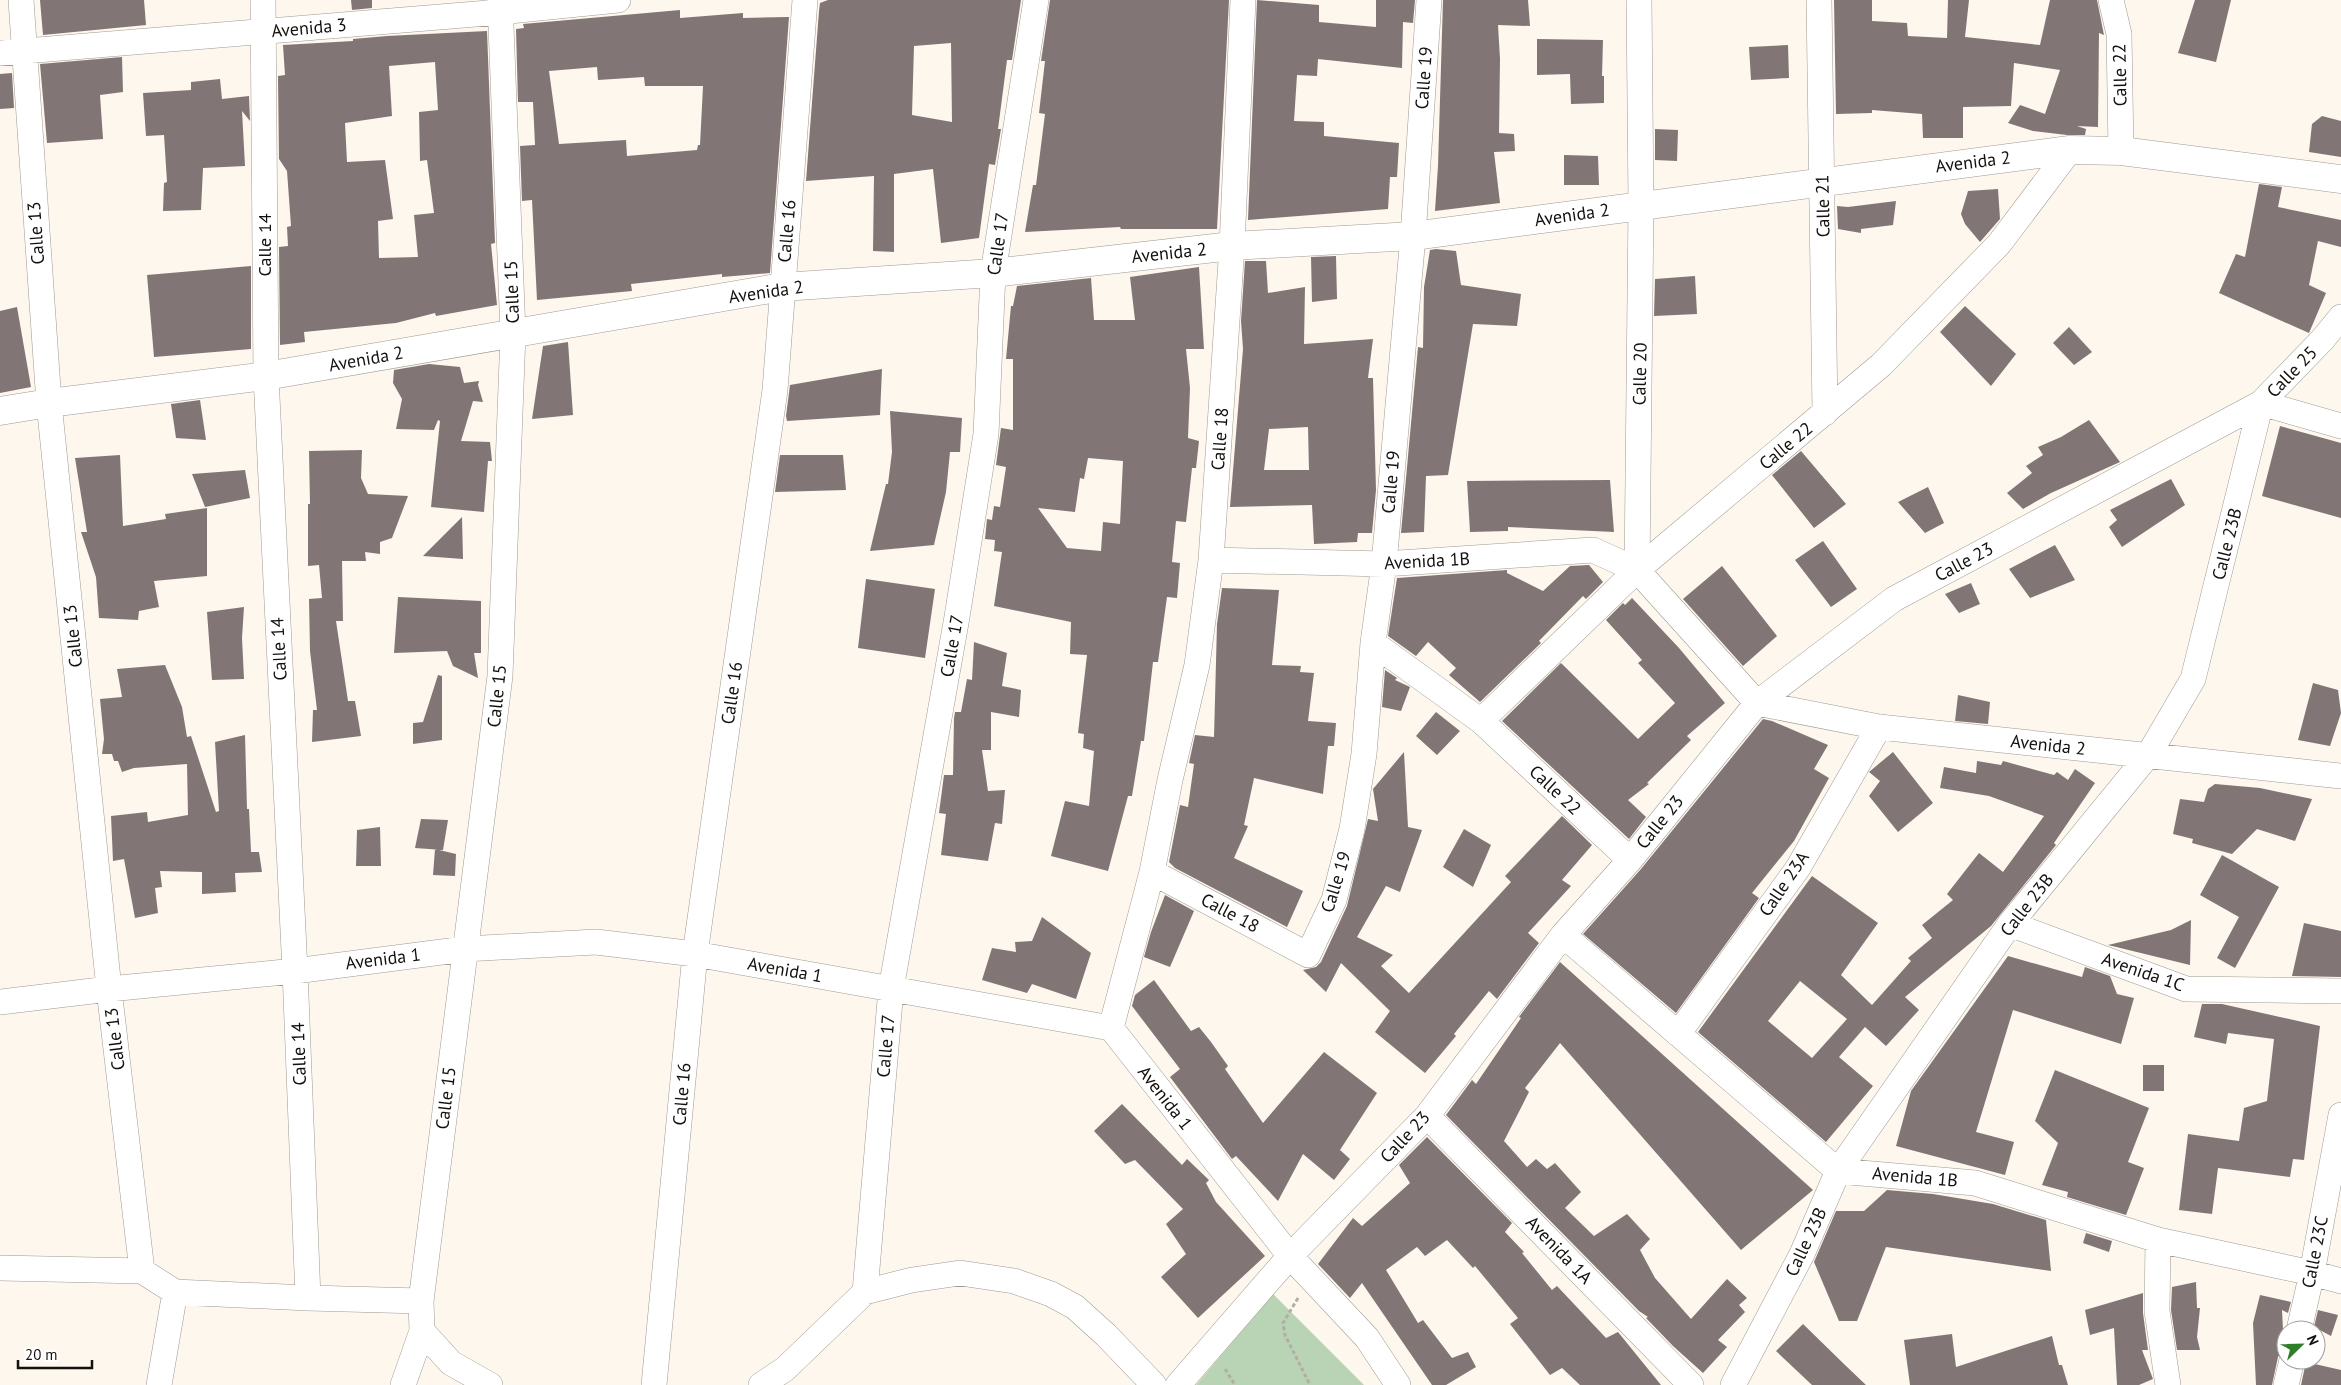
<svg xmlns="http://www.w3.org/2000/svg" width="2341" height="1385" font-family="'PT Sans',sans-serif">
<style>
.green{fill:#b8d4b4}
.building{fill:#817675;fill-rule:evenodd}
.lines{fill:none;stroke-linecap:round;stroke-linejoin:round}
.street-casing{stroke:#9f9a92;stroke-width:26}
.secondary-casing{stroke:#9f9a92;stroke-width:29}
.path{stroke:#b2aea6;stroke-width:3;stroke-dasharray:4 2.5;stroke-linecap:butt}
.street{stroke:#fff;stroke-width:25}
.secondary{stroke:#fff;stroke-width:28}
.labels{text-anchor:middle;stroke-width:5;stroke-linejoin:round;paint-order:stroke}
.street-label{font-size:18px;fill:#13110e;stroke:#fff}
</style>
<rect width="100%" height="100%" fill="#fdf7ee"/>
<!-- green -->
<path class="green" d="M1273 1294 1364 1385H1196Z"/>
<!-- building -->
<path class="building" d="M40 0H144L146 25 43 35Z
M351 0H372V8L352 10Z
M828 0H1021L1012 60H1007L998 129H1001L995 165 989 164 979 238 941 243 933 169 894 174V252L873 251 874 176 806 181 819 11 820 3ZM951 43 952 122 912 115 914 46Z
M1050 0H1229L1217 229H1121L1120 227 1025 232 1033 185H1036L1045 114 1039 113 1045 61H1041Z
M1257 0 1319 5V22L1376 27V0H1415L1413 23 1403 22 1402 68 1318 59 1317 76 1297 75 1294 121 1324 122V136L1399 143 1397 177H1390L1388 209 1248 220Z
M1443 0H1528L1530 26 1498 25 1500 59 1499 133 1514 134 1515 151 1494 152 1500 203 1435 211 1438 166Z
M1834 0H1872V21L1907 23 1908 36 1947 38 1948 0H1969L1965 37 2040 45 2050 0H2097L2104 35 2099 33 2098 127 2077 126 2086 129 2085 135H2067L2033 131 2008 123 2020 105 2045 114 2060 70 2014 63 2011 106 1963 107V138H1923L1922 114 1872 110V113L1836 114Z
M2195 0H2231L2216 62 2178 53Z
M680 10V18L743 13V18L789 17 770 273 722 277V274L631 284 632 291 537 300 532 200 522 201 520 146 535 145 533 102H518L516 29 524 28 523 24ZM597 67 598 80 644 77 645 86H703L700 145H698L697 150 627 156 626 140 559 144 549 71Z
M487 31 495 243 491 244 497 305 436 316 435 313 396 323 304 332 305 342 280 345 279 247 288 246 287 227 291 226 287 171 279 159 278 76 285 75 283 45 353 41V39L387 36ZM435 62 438 110 419 112 420 161 427 160 434 213 414 215 418 257 379 258 378 221 393 219 385 160 347 162 345 123 392 116 389 66Z
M1537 39 1603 40 1602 76H1604V103L1571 104 1570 74 1537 75Z
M1788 45 1789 78 1751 80 1749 47Z
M122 57 123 92 100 95 103 139 47 143 40 64Z
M12 73 14 108 0 109V74Z
M220 79 222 99 249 96 250 121 242 111 245 166 203 168 201 210 163 211 164 183 167 182 164 135 146 136 143 93 191 90V82Z
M2322 116 2341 121V157L2309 152 2312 124Z
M1655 129 1678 130 1677 161 1655 160Z
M1564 155 1598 156 1599 185H1564Z
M2259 184 2282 187 2278 207 2341 220V247L2318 241 2309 285 2326 293 2309 333 2219 293 2236 254 2245 257Z
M1998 189 2000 219 1980 242 1965 224 1961 214 1968 191Z
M1896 201 1893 225 1861 229V233L1838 229 1837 206 1848 207Z
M1436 249 1456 251 1461 285 1521 294 1517 326 1473 324 1448 475 1426 476 1424 532 1401 533 1418 347 1423 348 1424 287 1430 250Z
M1336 256 1337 299 1312 302 1311 257Z
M1245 261H1266L1268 293 1305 287 1304 344 1373 339 1368 378H1373L1376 490 1372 533H1358L1357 542 1314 544 1312 505 1230 507 1243 349 1241 321ZM1308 427 1309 470H1264L1269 429Z
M251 266V349L154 357 147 275Z
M1199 267 1204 349H1186L1190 388 1188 438 1199 441 1196 468H1192L1186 522 1176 521 1172 562 1180 563 1177 598 1167 597 1158 662H1153L1144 741H1141L1132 796H1128L1108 871 1051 856 1065 801 1089 806 1094 751 1083 748 1084 734 1078 733 1087 655 1070 654 1071 622 994 606 1002 552 994 551 995 540 985 539 987 519 992 520 994 506 1000 507 1006 467 996 465 1001 428 1013 430V359H1006L1011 306H1013L1017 286 1091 278 1094 320H1135L1130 277ZM1088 458 1123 461 1120 524 1103 522 1101 551 1067 548 1038 508 1075 512 1080 478 1084 479Z
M1695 276 1697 314 1654 316 1655 279Z
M1965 306 2016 354 1991 386 1940 332Z
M17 307 31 387 0 393V311Z
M2069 327 2092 352 2074 365 2053 343Z
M568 342 573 415 532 419 543 346Z
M429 364 460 367 464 383 479 381 478 385 483 402 473 401 461 441 490 442 492 461H488L484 512 431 507 440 421 438 420 434 430 396 429 402 399 393 383 394 370Z
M882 369 880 415 787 421 786 416 790 385Z
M200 400 206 440 176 438 171 404Z
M890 411 962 418 960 452H950L946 492 934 545 870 551 886 484H888L892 452Z
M2089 420 2120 462 2051 493 2023 509 2007 493 2032 473 2026 466 2043 455 2038 447 2061 437Z
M2280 426 2341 443V518L2262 496Z
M362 450 361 478 368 494 408 496 392 538 380 542V554L365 552 366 561H342L343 621H336L348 701H355L361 736 312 742 313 710H317L310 651 309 599 322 598 319 565 308 566V504H310L309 451Z
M1801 451 1846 504 1814 528 1772 475Z
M120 455 123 526 166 519 165 514 207 508V576L154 581 159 607 139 611 138 620 99 618 96 577 81 532H87L75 458Z
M780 455H843L846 490 775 492Z
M245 470 250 498 205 507 192 474Z
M2171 479 2185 505 2122 547 2109 527 2117 520 2110 510Z
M1610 480 1614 532 1508 527V531L1470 532 1467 481Z
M1928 487 1944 523 1925 533 1898 502Z
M462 517 463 559 423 556Z
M1823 541 1857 589 1831 607 1795 560Z
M2055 545 2075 580 2030 598 2009 569Z
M1589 565 1603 582 1586 599 1583 596 1539 641 1541 643 1480 702 1449 675 1456 668 1428 642 1416 656 1388 636 1397 578 1507 570V573L1543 591 1570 566Z
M1722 566 1777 636 1743 666 1683 599Z
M866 579 935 589 925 658 858 648Z
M1971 583 1980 604 1959 613 1945 594Z
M1222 588 1279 590 1272 665 1301 666 1300 672 1314 673 1308 721 1336 723 1334 746H1328L1323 794 1254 778 1244 825 1248 826 1234 858 1303 891 1287 927 1175 868 1169 862 1180 805 1188 807 1194 764 1189 763 1195 735 1214 737 1217 624Z
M398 597 481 601V653H474L478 678 453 666 447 651 394 653Z
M1632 598 1679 648 1725 703 1687 736 1691 740 1647 783 1649 784 1628 800 1646 817 1629 839 1502 721 1561 663 1638 739 1675 703 1638 663 1642 660 1606 620 1623 603 1625 605Z
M244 607 242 638 244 679 212 680 207 612Z
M974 642 1007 653 1002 686 1021 690 1019 717 991 712V750H982L988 791 1005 790 1002 824 995 823 988 861 941 855 946 814 939 813 944 775H953L954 718 955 712H961L967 679 972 680Z
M165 665 182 707 187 737 191 736 216 812 219 811 215 742 245 735 247 809H249L251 852H259L262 872 235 873 236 892 202 894V872L160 871 162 887 155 888 158 913 135 918 124 859 113 861 111 816 147 812 148 822 188 815 187 764 134 768 122 772 118 761H114L112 754H102L104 739 100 699 122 697 117 669Z
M1385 670 1397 678 1395 680 1410 687 1401 711 1382 707Z
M438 675 442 676V740L413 744V723L423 722Z
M2313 683 2338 690 2341 713 2330 746 2298 740Z
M1958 695 1990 702 1988 724 1955 721Z
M1436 712 1460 731 1437 755 1416 736Z
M1763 719 1772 721 1828 745 1814 769 1829 778 1794 841 1752 893 1759 898 1676 1013 1583 934 1641 869Z
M1404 752 1408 827 1422 830 1400 892 1386 886 1357 937 1393 955 1381 966 1409 993 1511 882 1505 876 1562 816 1592 845 1562 880 1571 886 1528 933 1539 943 1497 999 1489 991 1454 1034 1456 1036 1425 1073 1375 1032 1390 1011 1341 963 1326 992 1303 970 1316 967 1321 962 1347 906 1368 819 1378 821 1373 789Z
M1893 752 1933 803 1898 832 1869 796 1880 781 1869 772Z
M1977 761 2001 765 2003 761 2054 775 2057 772 2068 780 2075 769 2095 783 2054 843 2056 845 1991 926 1905 997 1919 1010 1886 1046 1865 1027 1839 1057 1873 1086 1826 1142 1698 1032 1812 876 1878 923 1841 975 1872 1005 1911 961 1908 958 1932 938 1922 925 1953 900 1947 894 1979 853 2003 872 2044 816 1989 796 1940 788 1944 767 1976 773ZM1800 981 1847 1019 1812 1058 1768 1021Z
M2215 784 2260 788 2312 799 2295 841 2257 829 2232 854 2192 843 2193 839 2173 834 2180 799 2204 802 2208 789Z
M421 819 448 820 443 850 415 848Z
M380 827 381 866H356L357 830Z
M1464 829 1491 845 1473 887 1443 867Z
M435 849 456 854 455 876 433 875Z
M2222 855 2279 887 2235 968 2217 958 2239 917 2200 895Z
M1165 895 1194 911 1170 967 1144 957 1151 932Z
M1042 917 1091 953 1076 999 1032 984 1027 993 982 980 992 948 1016 952 1015 942 1032 941Z
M2191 920 2190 965 2108 945 2171 930Z
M2304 923 2341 931V977L2292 976Z
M2008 956 2082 977 2085 967 2110 976 2117 994 2134 998 2121 1044 2013 1010 1976 1132 2014 1142 2005 1175 1896 1146 1911 1091Z
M1560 962 1813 1190 1741 1250 1560 1043 1525 1088 1529 1092 1504 1141 1527 1167 1536 1159 1547 1169 1555 1163 1581 1192 1565 1208 1594 1236 1627 1214 1650 1239 1640 1250 1655 1278 1691 1319 1727 1279 1747 1298 1739 1305 1745 1312 1718 1340 1727 1347 1703 1373 1673 1346 1646 1318 1648 1317 1639 1311 1446 1115 1472 1080 1476 1084 1521 1018 1519 1017Z
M1154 980 1191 1031 1199 1027 1211 1042 1228 1066 1225 1069 1263 1123 1324 1052 1377 1093 1340 1150 1350 1159 1334 1180 1303 1154 1278 1201 1236 1156 1232 1159 1170 1077 1180 1069 1132 1006 1135 995Z
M2202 1004H2222L2320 1026 2304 1160 2293 1159 2290 1177 2218 1168 2212 1214 2179 1210 2188 1134 2239 1141 2244 1108 2267 1101 2274 1039 2228 1033 2226 1044 2194 1037Z
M2143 1065H2164V1091H2143Z
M2055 1070 2149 1108 2128 1162 2144 1168 2126 1215 2067 1197 2068 1192 2042 1185 2058 1143 2035 1121Z
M1122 1104 1182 1165 1187 1159 1209 1180 1206 1183 1216 1202 1265 1256 1198 1318 1161 1277 1186 1254 1166 1224 1183 1209 1135 1160 1125 1164 1094 1131Z
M1427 1137 1512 1223 1505 1232 1524 1252 1522 1253 1552 1290 1557 1286 1606 1338 1618 1332 1661 1385H1580L1562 1368 1550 1375 1510 1324 1518 1318 1475 1266 1473 1268 1447 1240 1425 1256 1417 1247 1386 1270 1418 1323 1423 1320 1452 1358 1468 1352 1476 1367 1446 1385H1432L1362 1283 1350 1298 1318 1264 1353 1218 1362 1226 1410 1183 1399 1165Z
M1887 1190 1933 1194 1993 1204 2046 1220 2051 1271 1886 1247 1857 1321H1839L1814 1262 1836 1211H1864Z
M2086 1233 2112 1241 2109 1252 2083 1243Z
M2196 1282 2197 1308H2200L2197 1337 2200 1350H2177L2171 1310 2172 1287Z
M2143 1293V1313L2148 1350H2142L2153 1379 2139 1385H2117L2114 1328 2090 1335 2085 1310Z
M2260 1295 2291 1302 2288 1313 2282 1310 2284 1349 2278 1357 2272 1385H2256L2253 1323Z
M2318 1310 2338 1315 2331 1336 2314 1327Z
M1803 1324 1845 1365 1866 1385H1812L1776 1351Z
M1952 1334 1956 1367 2052 1336 2059 1365H2062L2068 1385H1910L1904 1340Z
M2306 1362 2341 1370V1385H2301Z"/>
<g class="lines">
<defs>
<path id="street" d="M21 0 49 403 109 989 142 1271
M263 0 266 376 295 971 308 1298
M1639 0 1641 205 1637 570 1757 703 1879 727 2341 776
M1819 0 1825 413
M2111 0 2119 34 2121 151
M0 53 500 12 618 0
M2261 403 2341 426
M1211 560 1384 564 1593 550 1637 570
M1373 643 1481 721 1630 860
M1481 721 1637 570 1881 365 1999 244 2070 150
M1152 872 1308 955 1334 900 1352 829 1364 754 1373 643 1384 564 1413 236 1429 0
M2010 924 2186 989 2341 991
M1563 935 1838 1171 1975 1183 2158 1240 2312 1273 2341 1281
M0 1002 109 989 295 971 465 949 596 942 695 954 1111 1028 1290 1256 1367 1338 1398 1385
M1111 1028 1152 872 1170 780 1197 665 1211 560 1232 246 1243 0
M1678 1034 1798 868 1879 727
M1427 1116 1691 1385
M2158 1240 2157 1311 2168 1385
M0 1268 142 1271 175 1292 308 1298 421 1301
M865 1292 891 989 957 617 986 434 993 273 1036 0
M2299 1330 2312 1273 2341 1115
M422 1331 451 1363 490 1385
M159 1385 175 1292
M403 1385 422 1331 421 1301 500 676 513 334 500 0
M654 1385 695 954 775 390 805 0
M761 1385 785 1369 865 1292 912 1280 960 1273 1014 1281 1051 1294 1075 1307 1106 1335 1154 1385
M1178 1385 1290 1256 1427 1116 1563 935 1630 860 1757 703 1894 599 2261 403 2323 339 2341 317
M1733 1385 1802 1254 1838 1171 2010 924 2149 754 2193 679 2261 403
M2286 1385 2292 1360"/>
<path id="secondary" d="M0 411 49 403 266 376 782 287 993 273 1232 246 1413 236 2070 150 2121 151 2341 179"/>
</defs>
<!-- street casing -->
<use href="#street" class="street-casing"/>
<!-- secondary casing -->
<use href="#secondary" class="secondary-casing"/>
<!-- path -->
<path class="path" d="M1298 1298 1283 1323 1285 1335 1310 1385
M1225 1369 1235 1385"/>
<!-- street -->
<use href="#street" class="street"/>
<!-- secondary -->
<use href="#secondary" class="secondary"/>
</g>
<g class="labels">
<!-- street labels -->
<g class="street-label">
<text transform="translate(309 28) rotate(-5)" y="6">Avenida 3</text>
<text transform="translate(2120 75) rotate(-91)" y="6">Calle 22</text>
<text transform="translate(1424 78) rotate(-86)" y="6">Calle 19</text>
<text transform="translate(1973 162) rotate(-7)" y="6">Avenida 2</text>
<text transform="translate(1823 206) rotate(-91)" y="6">Calle 21</text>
<text transform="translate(1572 215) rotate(-8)" y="6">Avenida 2</text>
<text transform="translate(787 231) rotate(-85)" y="6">Calle 16</text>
<text transform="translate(36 233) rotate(-94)" y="6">Calle 13</text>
<text transform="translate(998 244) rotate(-82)" y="6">Calle 17</text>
<text transform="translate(265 245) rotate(-90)" y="6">Calle 14</text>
<text transform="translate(1169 253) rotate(-6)" y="6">Avenida 2</text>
<text transform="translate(512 292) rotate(-92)" y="6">Calle 15</text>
<text transform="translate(766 292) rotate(-8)" y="6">Avenida 2</text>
<text transform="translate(366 359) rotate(-10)" y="6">Avenida 2</text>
<text transform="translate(2292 372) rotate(-46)" y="6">Calle 25</text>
<text transform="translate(1640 374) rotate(-89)" y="6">Calle 20</text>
<text transform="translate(1220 439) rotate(-86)" y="6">Calle 18</text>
<text transform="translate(1786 446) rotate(-40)" y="6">Calle 22</text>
<text transform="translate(1391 482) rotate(-85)" y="6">Calle 19</text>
<text transform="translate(2227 544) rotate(-76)" y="6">Calle 23B</text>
<text transform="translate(1427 561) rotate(-3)" y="6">Avenida 1B</text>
<text transform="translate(1964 562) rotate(-28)" y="6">Calle 23</text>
<text transform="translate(73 636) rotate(-96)" y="6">Calle 13</text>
<text transform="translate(952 646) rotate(-80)" y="6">Calle 17</text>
<text transform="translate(279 649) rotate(-93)" y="6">Calle 14</text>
<text transform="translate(732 693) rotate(-82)" y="6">Calle 16</text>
<text transform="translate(497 696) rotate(-84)" y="6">Calle 15</text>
<text transform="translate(2048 745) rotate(6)" y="6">Avenida 2</text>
<text transform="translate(1555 790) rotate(43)" y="6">Calle 22</text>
<text transform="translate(1660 822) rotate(-51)" y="6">Calle 23</text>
<text transform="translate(1336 882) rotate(-73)" y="6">Calle 19</text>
<text transform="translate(1784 884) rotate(-56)" y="6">Calle 23A</text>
<text transform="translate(2027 905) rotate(-52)" y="6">Calle 23B</text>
<text transform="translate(1230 913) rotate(28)" y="6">Calle 18</text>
<text transform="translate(383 959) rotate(-7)" y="6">Avenida 1</text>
<text transform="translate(785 970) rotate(10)" y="6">Avenida 1</text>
<text transform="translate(2143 972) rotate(19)" y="6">Avenida 1C</text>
<text transform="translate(115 1039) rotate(-97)" y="6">Calle 13</text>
<text transform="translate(886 1046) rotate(-85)" y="6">Calle 17</text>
<text transform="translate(299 1054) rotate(-92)" y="6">Calle 14</text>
<text transform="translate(682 1094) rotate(-85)" y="6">Calle 16</text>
<text transform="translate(446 1098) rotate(-83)" y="6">Calle 15</text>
<text transform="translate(1165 1098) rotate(52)" y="6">Avenida 1</text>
<text transform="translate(1405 1137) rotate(-47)" y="6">Calle 23</text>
<text transform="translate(1915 1177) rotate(5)" y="6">Avenida 1B</text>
<text transform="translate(1806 1242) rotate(-65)" y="6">Calle 23B</text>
<text transform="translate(1559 1250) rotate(46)" y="6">Avenida 1A</text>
<text transform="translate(2315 1252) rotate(-79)" y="6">Calle 23C</text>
</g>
</g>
<!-- north arrow -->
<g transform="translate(2301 1345) rotate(67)"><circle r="24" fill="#ffffff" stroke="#a1a09f"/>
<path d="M0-4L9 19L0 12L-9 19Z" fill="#2f7e28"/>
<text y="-8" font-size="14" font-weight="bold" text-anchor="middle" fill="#13110e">N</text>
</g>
<!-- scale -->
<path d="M18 1360v8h74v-8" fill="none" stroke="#13110e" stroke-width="2.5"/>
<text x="25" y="1360" font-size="15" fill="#13110e" stroke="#ffffff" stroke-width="4" paint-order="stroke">20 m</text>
</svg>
